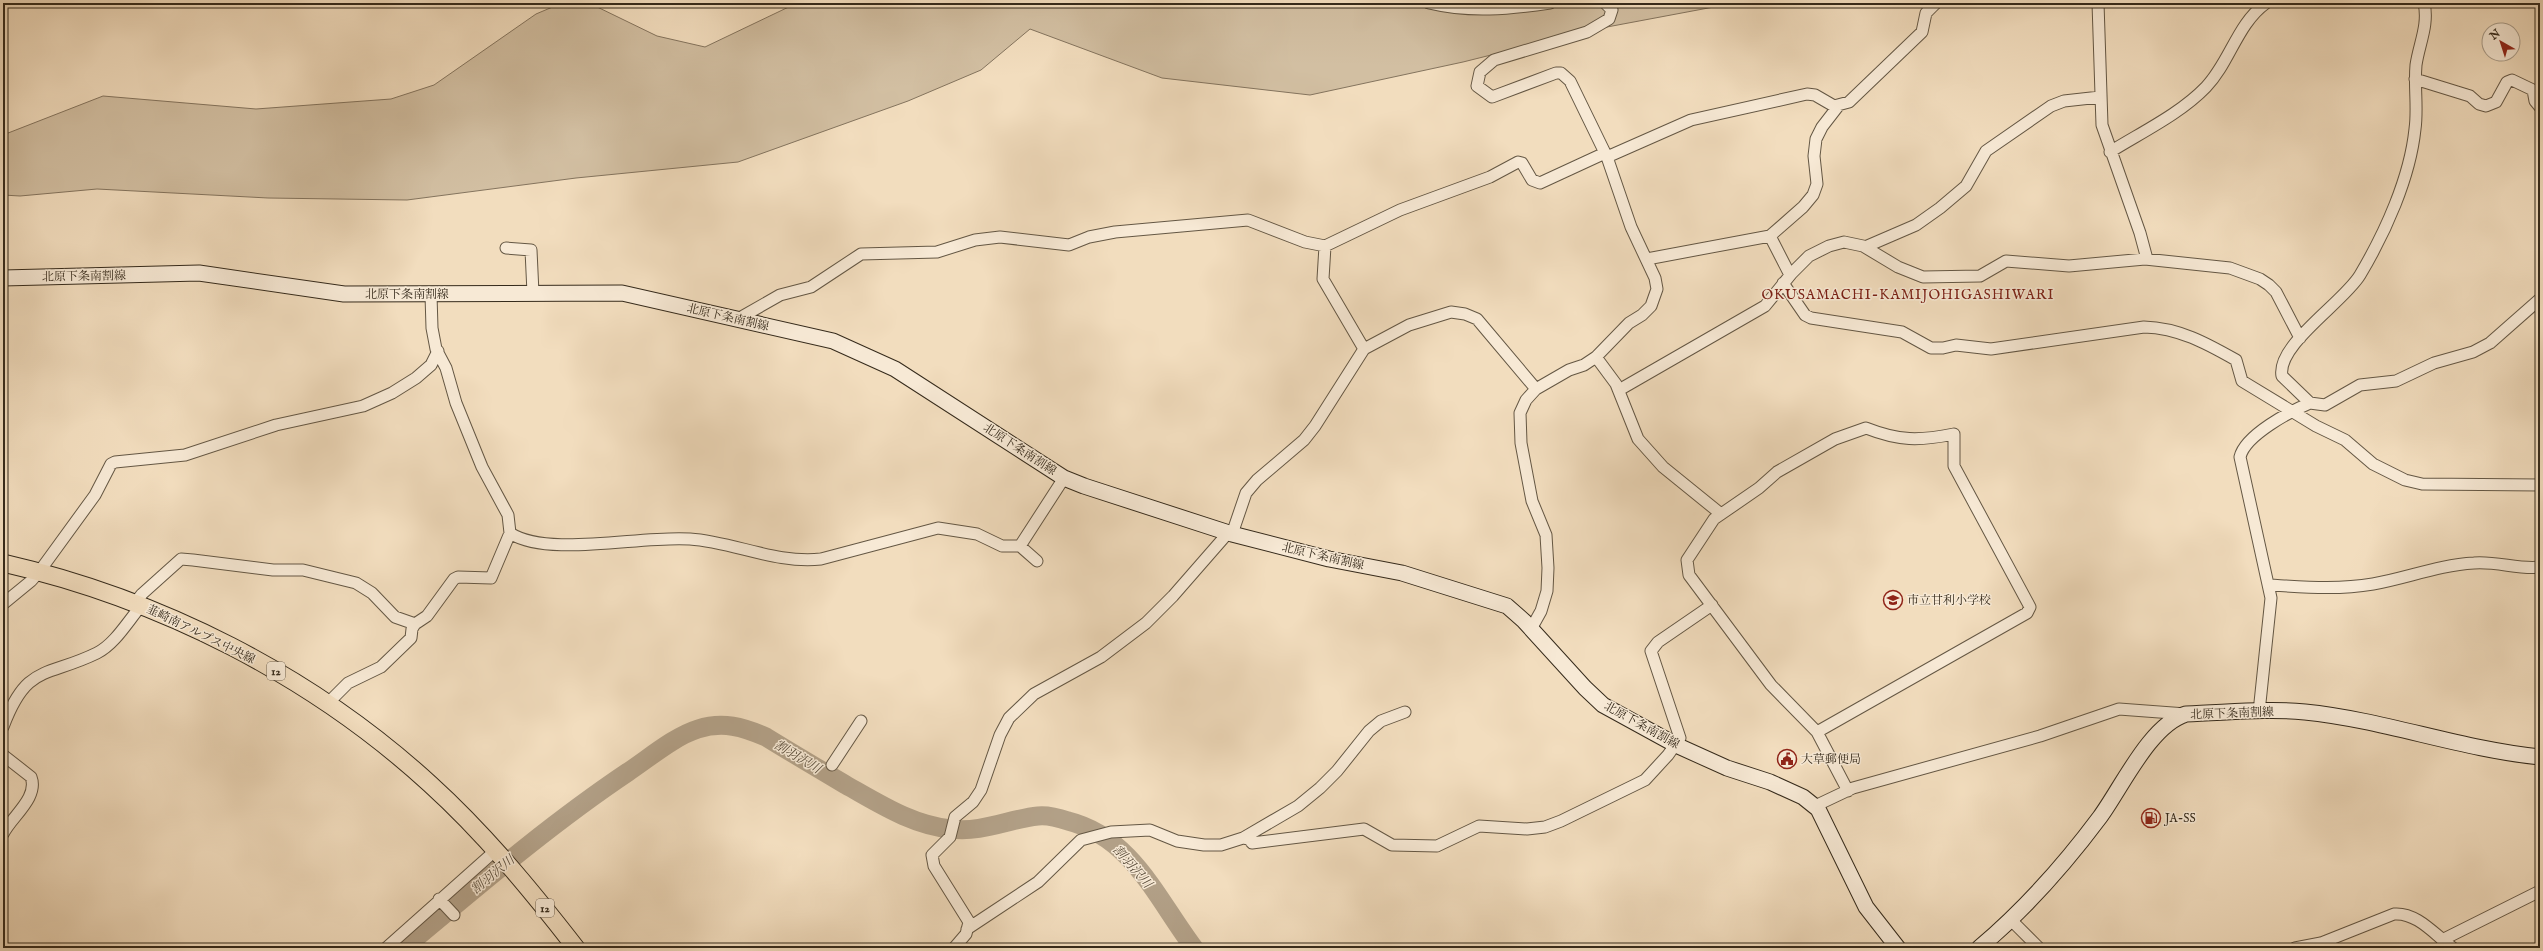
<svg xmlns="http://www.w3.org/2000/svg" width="2543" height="951" font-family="'IM FELL English','Noto Serif JP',serif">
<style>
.green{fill:#d2bfa2;stroke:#84745e}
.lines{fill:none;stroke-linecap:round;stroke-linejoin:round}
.river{stroke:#b2a087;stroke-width:19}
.street-casing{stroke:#645744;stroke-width:13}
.secondary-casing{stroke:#352a1b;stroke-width:17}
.primary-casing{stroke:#352a1b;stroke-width:19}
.street{stroke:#f7e9d5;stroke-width:11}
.secondary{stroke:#f7e9d5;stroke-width:15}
.primary{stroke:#f2ddbe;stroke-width:17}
.labels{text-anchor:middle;stroke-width:3;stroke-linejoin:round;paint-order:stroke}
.shield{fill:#f7e9d5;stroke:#6f6353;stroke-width:1}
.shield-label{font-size:11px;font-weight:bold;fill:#352a1b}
.street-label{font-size:12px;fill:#352a1b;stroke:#f7e9d5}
.poi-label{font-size:12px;fill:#352a1b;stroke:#f7e9d5;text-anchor:start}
.water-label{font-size:13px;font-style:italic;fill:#5a4d3b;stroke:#f7e9d5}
.quarter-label{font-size:14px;letter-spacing:1px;fill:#7a1f14;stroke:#f7e9d5}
</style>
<rect width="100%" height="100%" fill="#f2ddbe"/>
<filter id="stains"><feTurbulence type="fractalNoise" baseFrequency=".005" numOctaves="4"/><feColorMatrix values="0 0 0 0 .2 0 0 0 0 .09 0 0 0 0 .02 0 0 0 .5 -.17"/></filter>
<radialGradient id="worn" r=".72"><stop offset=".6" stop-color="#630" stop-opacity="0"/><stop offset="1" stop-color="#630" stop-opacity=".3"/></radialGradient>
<!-- green -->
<path class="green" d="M562 3H589L657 36 705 47 797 3H1735L1591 30 1463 62 1310 95 1162 78 1030 29 981 70 908 101 738 162 576 178 407 200 268 198 97 189 20 196 3 195V135L103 96 256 109 391 99 434 85 536 14Z"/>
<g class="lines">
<!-- river -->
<path class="river" d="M404 948C477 887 549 825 628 772 649 758 675 736 698 729 723 721 743 727 766 737 792 753 819 769 846 785 880 804 912 825 951 829 982 833 1009 819 1038 816 1047 815 1059 818 1068 821 1132 837 1157 899 1194 948"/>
<defs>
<path id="street" d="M1429 3C1470 13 1509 9 1550 3
M2098 3 2102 125 2140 233 2147 259
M2424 3C2429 25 2419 44 2416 65 2414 87 2418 108 2415 129 2410 178 2385 233 2360 275 2344 302 2276 345 2282 376L2310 403 2325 405 2360 385 2396 381 2434 363 2473 352 2490 343 2540 299
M2415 79 2470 96 2479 104 2486 106 2496 102 2507 82 2512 80 2533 90 2535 101 2540 107
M2110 152C2142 132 2180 114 2206 87 2230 62 2237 24 2266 3
M1607 157 1691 120 1807 94 1815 95 1834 106 1849 102 1922 32 1926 13 1936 3
M1770 236 1790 275
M1325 246 1323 279 1364 349
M1865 247 1916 225 1940 208 1966 186 1986 151 2051 106 2064 101 2100 97
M506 248 531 250 533 293
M1647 259 1770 236 1803 207 1813 195 1817 184 1814 156 1816 139 1822 127 1839 105
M1783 283 1805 315 1811 318 1902 332 1931 348H1943L1956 345 1991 349 2144 327C2179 328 2206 343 2236 360L2242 381 2316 426 2345 440 2373 464 2405 480 2422 484 2540 485
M738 319 780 295 811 287 861 254 937 252 975 240 1000 237 1069 245 1089 237 1115 232 1248 220 1305 242 1325 246 1400 210 1490 177 1518 162 1522 163 1532 180 1540 183 1605 153
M1596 357 1616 384 1638 439 1663 467 1721 514
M1619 390 1765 306 1792 273 1809 256 1829 246 1844 242 1863 246 1898 267 1923 277 1980 276 2006 261 2069 266 2145 259 2230 268 2260 279 2269 285 2276 292 2300 338
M510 533C548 558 642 535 690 539 734 542 776 564 821 559L938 528 977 534 1002 546H1020L1064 478
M1232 534 1246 493 1257 480 1304 440 1315 426 1364 349 1409 325 1451 312 1465 314 1477 319 1536 389
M1020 546 1037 561
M2270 585C2304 587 2338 590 2373 584 2407 578 2439 565 2474 563 2496 561 2521 570 2540 567
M135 603 142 594 181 559 193 560 273 570H303L356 583 372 593 395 617 415 624
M3 604 31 581 39 572 95 495 111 464 115 462 185 455 276 425 363 406 392 393 416 378 431 365 438 351
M1531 629 1541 611 1547 591 1548 568 1546 535 1532 501 1521 443 1520 413 1526 400 1536 389 1569 370 1584 365 1596 357 1629 323 1642 315 1651 306 1657 289 1655 278 1631 227 1607 157 1570 81 1561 73H1556L1492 97 1477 86 1480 72 1494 60 1587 32 1609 19 1612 10 1605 3
M328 703 348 683 381 667 411 638 412 629 415 624 427 616 454 579 458 577 491 578 510 533 508 515 482 467 456 403 446 368 436 349 432 328 431 295
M2259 712 2271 598 2240 457C2245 435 2291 411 2310 403
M3 727C27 663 46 678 97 653 115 644 128 621 141 606
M1817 732 2027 613 2030 607 1954 466V434C1919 441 1899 441 1866 428L1835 439 1777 472 1759 488 1714 519 1687 560 1689 575 1771 685 1817 732 1848 791
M3 755 31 777C39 798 11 817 3 834
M832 765 861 721
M1815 806 1853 788 2040 736 2119 709 2186 714
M1243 838 1249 839 1252 843 1364 829 1392 845 1437 846 1479 826 1527 829 1545 827 1561 821 1645 780 1668 755 1680 738 1651 651 1658 642 1712 605
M439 899 454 915
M2011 920 2039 948
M967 929 1038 882 1081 840 1111 832 1150 830 1177 841 1204 845H1221L1243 838 1298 806 1320 788 1337 771 1369 731 1381 721 1405 712
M2442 940 2540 891
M386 948 496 850
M954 948 966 934 969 922 934 866 932 855 950 837 955 817 973 802 981 790 1000 735 1009 718 1034 694 1101 657 1146 623 1173 596 1228 533
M2295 948 2321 943 2394 914C2417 912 2435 935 2453 948"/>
<path id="secondary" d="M3 278 199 273 344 294 622 293 833 341 895 369 1064 478 1084 486 1232 534 1329 559 1402 573 1507 606 1524 621 1585 688 1603 705 1676 745 1727 768 1770 782 1803 797 1818 809 1866 907 1898 948
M1979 948C2024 910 2065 864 2100 817 2122 787 2150 725 2186 714 2225 713 2266 708 2305 712 2384 720 2460 749 2540 757"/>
<path id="primary" d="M3 563C160 599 311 675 430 784 484 833 531 890 576 948"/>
</defs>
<!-- street casing -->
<use href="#street" class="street-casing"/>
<!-- secondary casing -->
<use href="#secondary" class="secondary-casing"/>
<!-- primary casing -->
<use href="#primary" class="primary-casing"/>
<!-- street -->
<use href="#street" class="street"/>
<!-- secondary -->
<use href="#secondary" class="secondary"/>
<!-- primary -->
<use href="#primary" class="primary"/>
</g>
<!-- icons -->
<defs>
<symbol id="school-ring" viewBox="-11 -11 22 22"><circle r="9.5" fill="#f7e9d5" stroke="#8f2418" stroke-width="1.5"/><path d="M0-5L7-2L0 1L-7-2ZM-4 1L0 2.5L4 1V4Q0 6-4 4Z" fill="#8f2418"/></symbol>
<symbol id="civic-ring" viewBox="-11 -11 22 22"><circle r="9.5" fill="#f7e9d5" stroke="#8f2418" stroke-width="1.5"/><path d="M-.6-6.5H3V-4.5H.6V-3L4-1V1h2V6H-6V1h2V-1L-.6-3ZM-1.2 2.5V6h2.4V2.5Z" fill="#8f2418"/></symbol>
<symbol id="fuel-ring" viewBox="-11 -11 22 22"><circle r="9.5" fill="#f7e9d5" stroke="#8f2418" stroke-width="1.5"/><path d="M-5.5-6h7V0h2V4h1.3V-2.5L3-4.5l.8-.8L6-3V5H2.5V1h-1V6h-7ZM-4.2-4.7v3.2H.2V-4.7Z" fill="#8f2418"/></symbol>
</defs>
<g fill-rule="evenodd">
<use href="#school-ring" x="1882" y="589" width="22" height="22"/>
<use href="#civic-ring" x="1776" y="748" width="22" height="22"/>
<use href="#fuel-ring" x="2140" y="807" width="22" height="22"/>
</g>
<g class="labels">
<!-- shield labels -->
<g class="shield">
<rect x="267" y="662" width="18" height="18" rx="3"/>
<rect x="536" y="899" width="18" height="18" rx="3"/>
</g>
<g class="shield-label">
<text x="276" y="675">12</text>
<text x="545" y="912">12</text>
</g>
<!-- street labels -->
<g class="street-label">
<text transform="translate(84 276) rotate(-1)" y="4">北原下条南割線</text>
<text x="407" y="298">北原下条南割線</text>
<text transform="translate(728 317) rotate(13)" y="4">北原下条南割線</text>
<text transform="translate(1020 449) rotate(33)" y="4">北原下条南割線</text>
<text transform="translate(1323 556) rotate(13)" y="4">北原下条南割線</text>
<text transform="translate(201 634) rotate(26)" y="4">韮崎南アルプス中央線</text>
<text transform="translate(2232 713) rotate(-2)" y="4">北原下条南割線</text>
<text transform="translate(1642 725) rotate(29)" y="4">北原下条南割線</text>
</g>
<!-- poi labels -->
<g class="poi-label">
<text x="1907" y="604">市立甘利小学校</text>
<text x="1801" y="763">大草郵便局</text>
<text x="2165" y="822">JA-SS</text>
</g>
<!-- water labels -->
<g class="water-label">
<text transform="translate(798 756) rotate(31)" y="5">割羽沢川</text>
<text transform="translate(1133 866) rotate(49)" y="5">割羽沢川</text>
<text transform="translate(492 874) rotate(-40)" y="5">割羽沢川</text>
</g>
<!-- quarter labels -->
<g class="quarter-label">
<text x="1908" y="299">OKUSAMACHI-KAMIJOHIGASHIWARI</text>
</g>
</g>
<!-- margin -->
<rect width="2543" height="951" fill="none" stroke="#f2ddbe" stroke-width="16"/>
<rect x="4" y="4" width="2535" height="943" fill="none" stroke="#352a1b" stroke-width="2"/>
<rect x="8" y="8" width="2527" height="935" fill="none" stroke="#352a1b"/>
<!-- north arrow -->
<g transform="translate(2501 42) rotate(321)"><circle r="19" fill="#f7e9d5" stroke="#a99d8b"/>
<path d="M0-3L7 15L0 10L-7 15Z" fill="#8f2418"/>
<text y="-6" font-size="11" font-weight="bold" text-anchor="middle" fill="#352a1b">N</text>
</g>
<rect width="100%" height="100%" filter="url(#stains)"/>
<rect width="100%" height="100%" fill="url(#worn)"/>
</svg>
